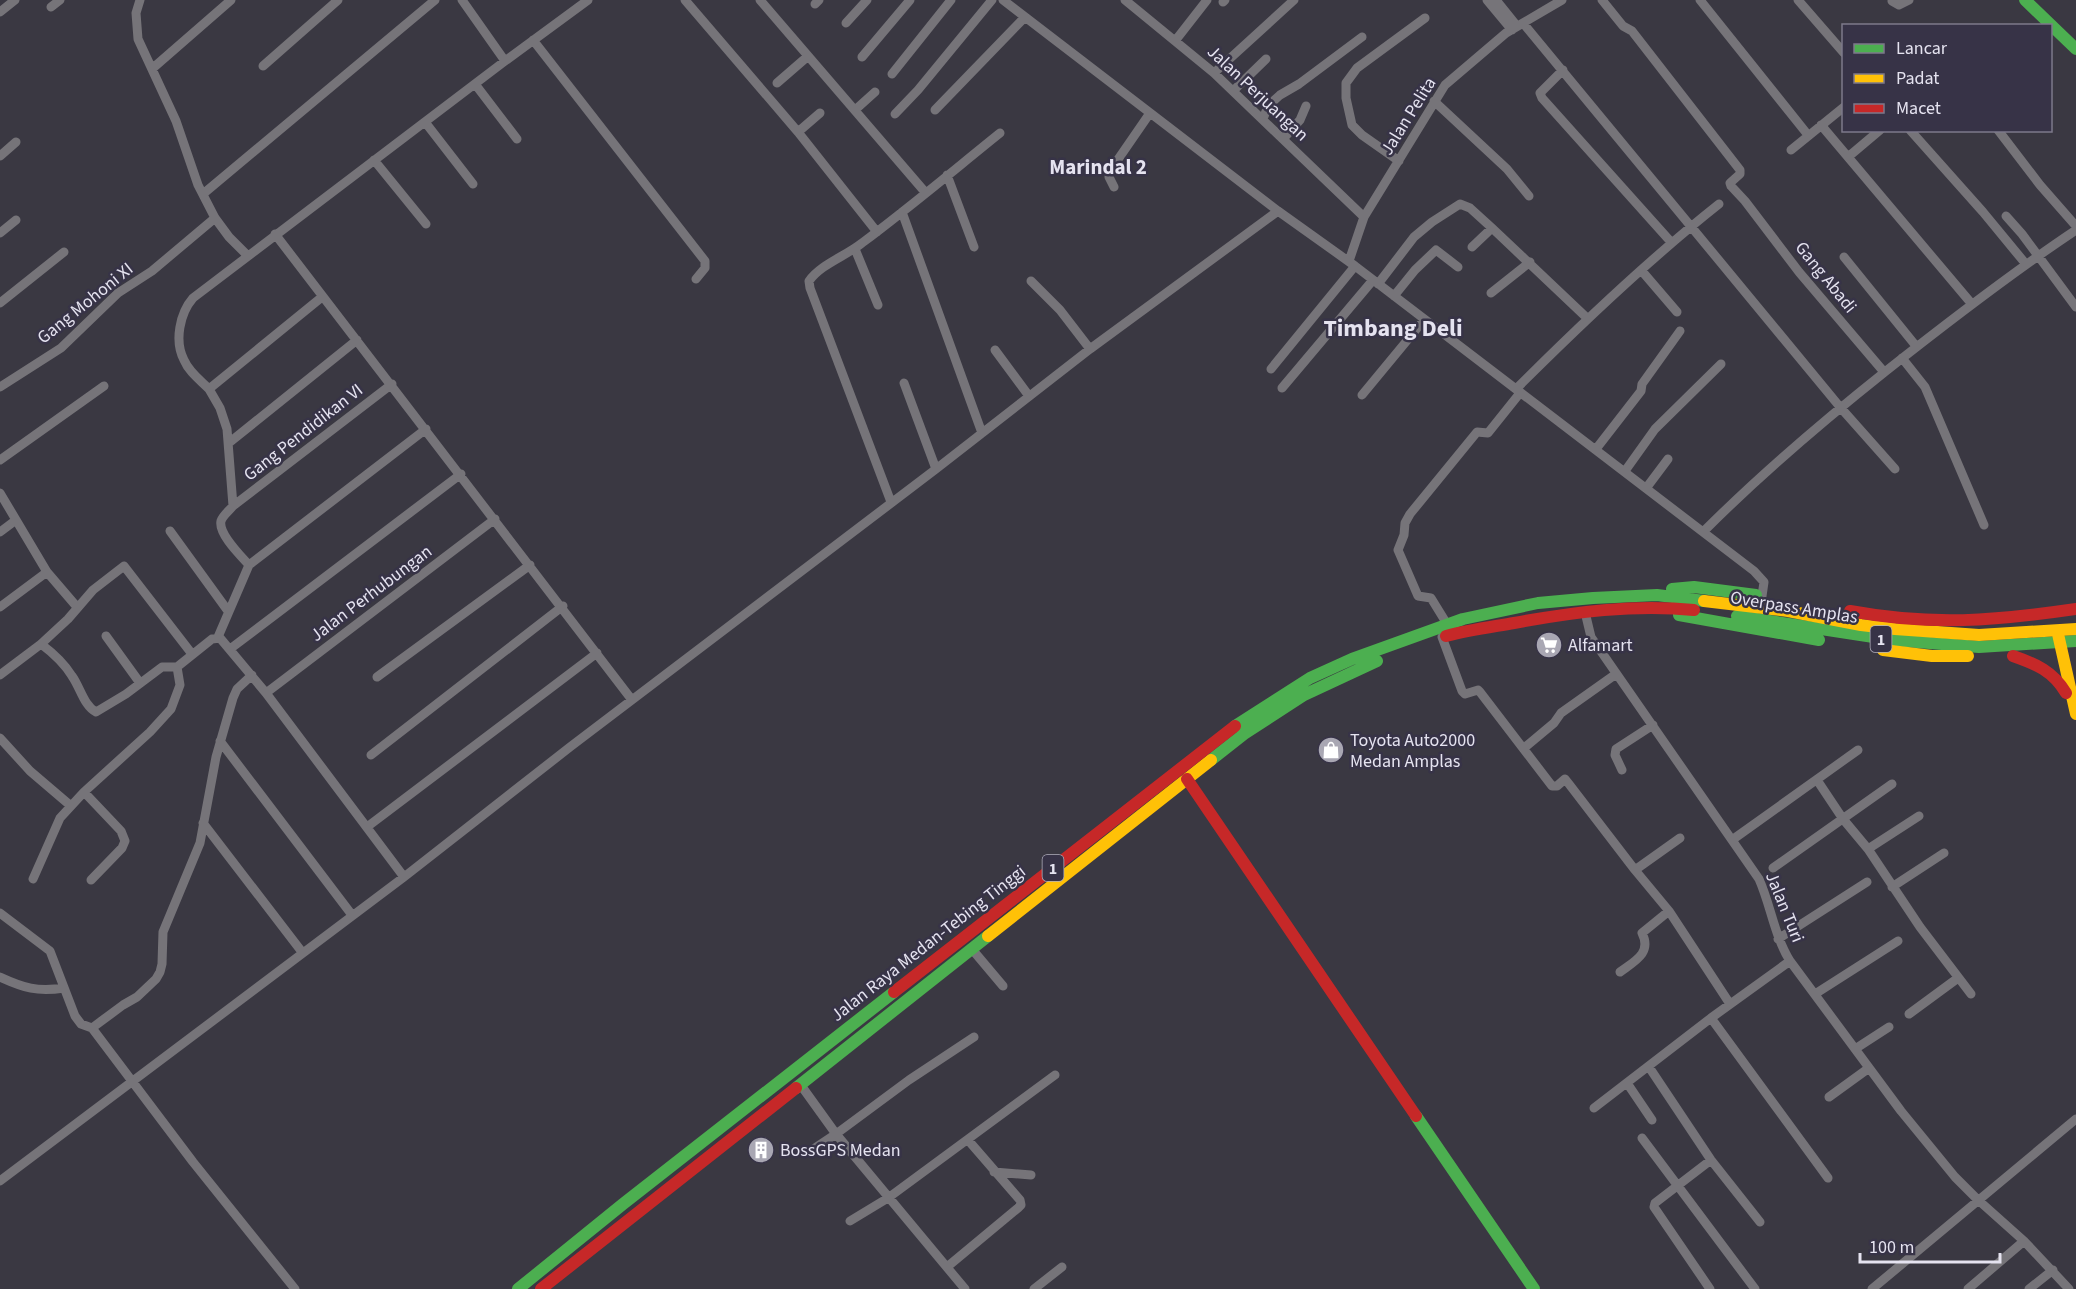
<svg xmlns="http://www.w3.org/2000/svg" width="2076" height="1289" font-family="'Source Sans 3',sans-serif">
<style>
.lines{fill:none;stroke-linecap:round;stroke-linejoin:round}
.street{stroke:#767479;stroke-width:9}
.fast{stroke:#4caf50;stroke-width:12}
.slow{stroke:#ffc107;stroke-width:12}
.jam{stroke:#c62828;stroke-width:12}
.labels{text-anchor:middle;stroke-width:5;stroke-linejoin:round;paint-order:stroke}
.shield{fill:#373347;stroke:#b1aebd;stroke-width:1.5}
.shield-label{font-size:16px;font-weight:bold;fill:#e5e3f0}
.street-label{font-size:18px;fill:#e5e3f0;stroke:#373347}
.poi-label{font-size:18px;fill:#e5e3f0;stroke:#373347;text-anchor:start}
.quarter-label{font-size:21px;font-weight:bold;fill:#e5e3f0;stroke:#373347}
.district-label{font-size:24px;font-weight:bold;fill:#e5e3f0;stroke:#373347}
</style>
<rect width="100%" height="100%" fill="#3a3842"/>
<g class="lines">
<!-- street -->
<path class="street" d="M140 0 136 13 138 39 176 121 198 185 215 218 229 237 247 255
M462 0 505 61
M685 0 798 132 877 232
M760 0 925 192
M1003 0 1278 211 1355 266 1754 571 1764 582 1762 596
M1125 0 1214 73 1364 217
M1487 0 1512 30
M1496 0 1517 26
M1602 0 1623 26 1632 31 1740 170V174L1730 183 1731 186 1745 201 1799 272 1884 372
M1700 0 1808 135
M1798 0 1844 53
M1892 1 1899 5 1909 0
M1223 2 1225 0
M815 4 819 0
M51 7 60 0
M0 12 15 0
M846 23 867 0
M1523 23 1840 407 1895 469
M533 40 705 261V268L696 279
M1175 41 1207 0
M862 57 910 0
M263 66 338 0
M153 68 231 0
M1563 70 1540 93 1542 98 1671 242
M1214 73 1294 0
M892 74 951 0
M777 83 807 57
M475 84 517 139
M1233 91 1266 59
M1434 101 1507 169 1529 196
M855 110 875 92
M935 110 1025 17
M895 114 918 90 992 0
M1263 119 1268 106 1280 95 1299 84 1362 37
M425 122 473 184
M1821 125 1971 303
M1910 130 1983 212 2025 263
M1998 130 2040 185 2076 226
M798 132 820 113
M1284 138 1300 120 1306 106
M1791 150 1844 107
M0 156 16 142
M1848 157 1880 130
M374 160 426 224
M1399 161 1362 135 1352 125 1346 98V83L1357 68 1425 18
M947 175 974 247
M1114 187 1109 177 1110 171 1150 113
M203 194 435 0
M902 212 982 433
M2006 216 2022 234 2076 307
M0 233 16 220
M275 234 632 700
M1472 247 1492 228
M855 249 878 305
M1844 257 1916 346
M1349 261 1364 217 1445 85 1506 33 1562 0
M1641 270 1677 312
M1031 281 1060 310 1090 349
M1378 284 1414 237 1432 222 1460 204 1470 208 1492 228 1587 318
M1491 293 1530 262
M1394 296 1415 270 1436 250 1458 267
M0 303 64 252
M995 350 1029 396
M1902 358 1925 387 1984 525
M1271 369 1355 266
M904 383 936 469
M0 387 61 348 118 293 152 271 215 218
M1282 388 1373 280
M209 389C200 380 189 372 184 360 174 341 180 313 193 298L505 61 588 0
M1516 389C1581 324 1647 261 1719 204
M1362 395 1424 320
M230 442 357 340
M1596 449 1641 391 1642 384 1680 331
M0 460 104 386
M1625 471 1655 429 1721 364
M1647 487 1668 459
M0 493 47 572 77 607
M891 502 810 288 809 281C821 264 846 256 862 243 909 208 954 170 1000 133
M233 506 227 429 220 408 209 389 322 297
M170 531 228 611
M1704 531C1761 474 1822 422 1886 371 1948 322 2010 274 2076 230
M0 532 16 520
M249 565C241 556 218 534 221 521 223 515 229 511 233 506L392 384
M0 607 47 572
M1585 612 1591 637 1759 879C1771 906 1774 935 1790 961L1901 1111 1955 1177 1977 1199 2024 1241 2069 1289
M1447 624 1431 598 1418 596 1398 550 1404 535 1405 523 1410 514 1477 432 1488 433 1520 393
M106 636 140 683
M218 637 249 565 426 429
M1442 637 1462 691 1465 694 1478 690 1480 692 1552 786H1557L1565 779 1569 784 1635 870 1669 911 1730 1004
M41 644C53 653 64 663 72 676 80 687 84 706 96 712L126 694 162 667H177L212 639 220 638 266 693 404 877
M230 649 461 474
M0 675 41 644 68 619 93 590 124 566 192 654
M252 675 237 689 233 698 216 757 200 843 163 932 162 964 160 972 156 979 137 997 123 1005 92 1028 193 1162 295 1289
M377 677 530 565
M266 693 495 519
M0 738 30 771 71 806
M220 741 352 915
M1524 748 1554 723 1561 713 1616 674
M371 755 563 606
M1622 770 1615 755 1616 749 1653 725
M1817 780 1843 819 1868 849 1920 927 1971 994
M84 792 121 831 125 841 122 848 91 880
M203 823 302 952
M367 827 597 653
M1732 840 1858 750
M1868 849 1919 816
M1773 868 1892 784
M1635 870 1680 838
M33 879 60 818 84 792 150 732 171 709 180 685 177 667
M1892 887 1944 853
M0 913 50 951 75 1016 81 1024 92 1028
M1778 939 1867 882
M971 948 1003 986
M1620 972C1635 961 1652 953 1642 933L1669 911
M0 977C24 988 37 992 64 988
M1815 994 1898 941
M1909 1014 1958 978
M1711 1018 1828 1178
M1855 1049 1889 1027
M1649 1067 1711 1160 1760 1222
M1627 1083 1652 1120
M800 1084 836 1134 965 1289
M1829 1097 1869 1068
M1594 1108 1711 1018 1790 961
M1642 1138 1755 1289
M809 1152 836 1134 909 1080 974 1037
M994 1172 1031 1175
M0 1181 404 877 570 747 936 469 1090 349 1278 211
M850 1221 888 1198 1055 1075
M947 1267 1018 1208 1021 1205 1020 1200 968 1140
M1034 1289 1062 1267
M1710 1289 1654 1207 1655 1203 1711 1160
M1872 1289 2076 1119
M1968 1289 2024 1241
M2029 1289 2053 1270"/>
<!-- fast -->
<path class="fast" d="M2025 0 2076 49
M1672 589 1694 587 1756 595
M1679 615 1819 640
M1737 616 1893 640 1979 647 2076 641
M1235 726 1310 678 1352 659 1463 619 1538 603 1593 598 1657 595 1704 601
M1211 760 1244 734 1304 695 1377 661
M796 1088 988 936
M1416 1116 1534 1289
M518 1289 623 1204 894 992"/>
<!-- slow -->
<path class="slow" d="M1704 601 1788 611 1861 625 1895 629 1979 635 2076 629
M2058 634 2076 714
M1883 650 1932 656H1968
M988 936 1211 760"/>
<!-- jam -->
<path class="jam" d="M1850 611C1932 626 1994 621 2076 609
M1446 636C1468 630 1491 627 1514 623 1574 612 1634 604 1694 610
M2013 656C2036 664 2053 671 2066 693
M1187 779 1416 1116
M894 992 1235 726
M541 1289 796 1088"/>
</g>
<!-- icons -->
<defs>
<symbol id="supermarket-disc" viewBox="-11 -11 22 22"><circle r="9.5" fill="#a9a7b3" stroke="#373347"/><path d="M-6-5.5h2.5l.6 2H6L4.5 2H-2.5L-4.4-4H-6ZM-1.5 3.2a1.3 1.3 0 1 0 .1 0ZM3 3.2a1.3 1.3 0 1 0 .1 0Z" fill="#fff"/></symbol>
<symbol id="shop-disc" viewBox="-11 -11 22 22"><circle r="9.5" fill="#a9a7b3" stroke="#373347"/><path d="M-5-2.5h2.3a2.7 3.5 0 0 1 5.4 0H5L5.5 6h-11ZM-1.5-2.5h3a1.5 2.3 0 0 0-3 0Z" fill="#fff"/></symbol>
<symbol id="building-disc" viewBox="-11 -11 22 22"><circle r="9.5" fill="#a9a7b3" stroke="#373347"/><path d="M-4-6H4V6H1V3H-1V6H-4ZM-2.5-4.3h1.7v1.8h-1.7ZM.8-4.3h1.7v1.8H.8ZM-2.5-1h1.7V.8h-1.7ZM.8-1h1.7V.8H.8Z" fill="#fff"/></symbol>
</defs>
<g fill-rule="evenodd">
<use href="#supermarket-disc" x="1534" y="630" width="30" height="30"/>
<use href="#shop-disc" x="1316" y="735" width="30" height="30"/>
<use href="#building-disc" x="746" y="1135" width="30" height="30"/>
</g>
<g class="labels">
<!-- shield labels -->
<g class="shield">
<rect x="1870.5" y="626" width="21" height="26" rx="4.5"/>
<rect x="1042.5" y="855" width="21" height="26" rx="4.5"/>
</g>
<g class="shield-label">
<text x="1881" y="645">1</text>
<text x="1053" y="874">1</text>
</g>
<!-- street labels -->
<g class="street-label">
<text transform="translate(1258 93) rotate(43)" y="6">Jalan Perjuangan</text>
<text transform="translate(1408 116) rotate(-58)" y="6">Jalan Pelita</text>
<text transform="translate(1826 277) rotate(51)" y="6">Gang Abadi</text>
<text transform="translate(85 303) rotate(-39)" y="6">Gang Mohoni XI</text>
<text transform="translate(303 432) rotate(-38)" y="6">Gang Pendidikan VI</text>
<text transform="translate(371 593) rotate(-37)" y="6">Jalan Perhubungan</text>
<text transform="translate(1794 607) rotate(9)" y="6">Overpass Amplas</text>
<text transform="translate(1785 907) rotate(68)" y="6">Jalan Turi</text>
<text transform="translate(928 943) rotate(-38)" y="6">Jalan Raya Medan-Tebing Tinggi</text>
</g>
<!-- poi labels -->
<g class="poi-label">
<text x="1568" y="651">Alfamart</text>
<text x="1350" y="746">Toyota Auto2000<tspan x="1350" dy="21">Medan Amplas</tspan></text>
<text x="780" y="1156">BossGPS Medan</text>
</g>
<!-- quarter labels -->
<g class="quarter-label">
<text x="1098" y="174">Marindal 2</text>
</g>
<!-- district labels -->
<g class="district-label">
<text x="1393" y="336">Timbang Deli</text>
</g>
</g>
<!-- legend -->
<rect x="1842" y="24" width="210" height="108" fill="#373347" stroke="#7d798b" stroke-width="1.5"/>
<rect x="1854" y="44" width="30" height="9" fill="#4caf50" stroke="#7d798b" stroke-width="1.5"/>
<text x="1896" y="54" font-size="18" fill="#e5e3f0">Lancar</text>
<rect x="1854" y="74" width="30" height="9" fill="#ffc107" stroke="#7d798b" stroke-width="1.5"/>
<text x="1896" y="84" font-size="18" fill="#e5e3f0">Padat</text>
<rect x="1854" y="104" width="30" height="9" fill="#c62828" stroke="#7d798b" stroke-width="1.5"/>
<text x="1896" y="114" font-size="18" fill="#e5e3f0">Macet</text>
<!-- scale -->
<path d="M1860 1253v9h140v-9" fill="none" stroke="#e5e3f0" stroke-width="3"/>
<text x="1869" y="1253" font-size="18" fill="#e5e3f0" stroke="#373347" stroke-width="4.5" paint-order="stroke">100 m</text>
</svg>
